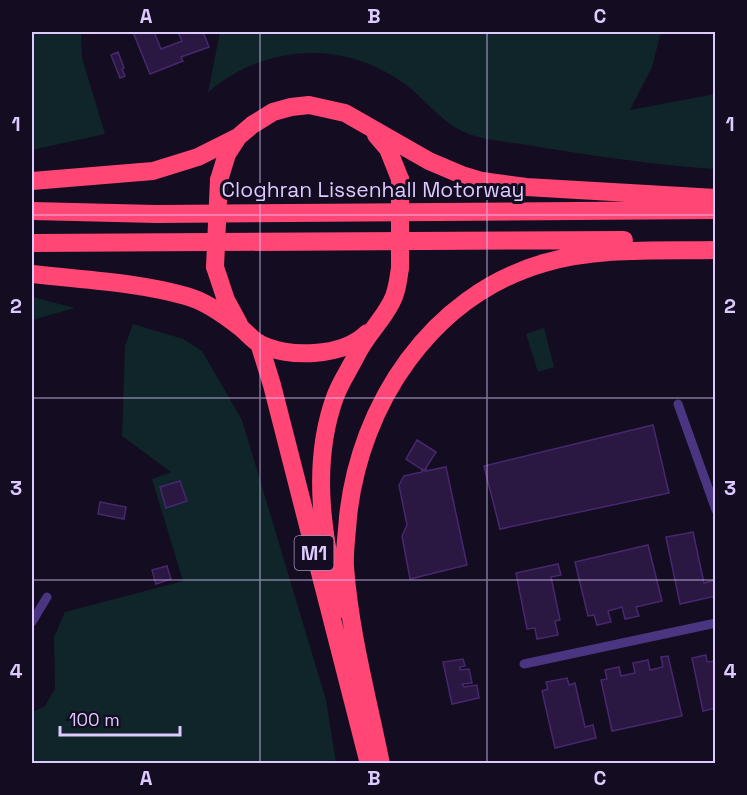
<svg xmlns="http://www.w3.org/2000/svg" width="747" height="795" font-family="'Space Grotesk',sans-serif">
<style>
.green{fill:#0f252a}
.building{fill:#2a1742;stroke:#47286f;stroke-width:1.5}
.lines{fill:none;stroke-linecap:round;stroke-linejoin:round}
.minor{stroke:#4a3581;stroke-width:9}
.motorway{stroke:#ff4674;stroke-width:18}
.motorway-bridge{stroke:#ff4674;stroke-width:18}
.grid{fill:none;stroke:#ddcbff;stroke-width:1.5;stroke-opacity:0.55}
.labels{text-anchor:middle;stroke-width:6;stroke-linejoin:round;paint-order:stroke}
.shield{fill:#140c20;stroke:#a192bc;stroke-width:1.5}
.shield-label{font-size:20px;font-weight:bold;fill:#ddcbff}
.street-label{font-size:21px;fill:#ddcbff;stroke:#140c20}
.neatline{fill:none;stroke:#ddcbff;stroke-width:2}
.grid-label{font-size:20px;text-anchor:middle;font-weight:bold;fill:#ddcbff}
</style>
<rect width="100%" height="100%" fill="#140c20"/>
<!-- green -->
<path class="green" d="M32 32H81L82 58 105 134 32 150Z
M220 32H661L652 67 630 110 715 94V169C652 165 589 155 527 145 508 142 481 140 464 132 441 122 425 99 405 84 343 39 266 44 208 92Z
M32 297 75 308 32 320Z
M133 324 183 339 202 351 242 420 326 700 336 763 32 764V712L45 706 55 689 54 637 65 612 183 581 152 479 171 472 122 436 125 346Z
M544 328 554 367 538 372 526 334Z"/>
<!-- building -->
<path class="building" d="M133 32H154L161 49 182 41 178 32H203L209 47 181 57 183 61 150 74Z
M118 52 124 68 122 69 125 76 120 78 111 55Z
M653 425 669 493 500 529 484 466Z
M417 440 436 452 424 471 406 459Z
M446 467 467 565 410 579 402 536 407 525 399 485 404 476 422 472V469L424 471 426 468V471Z
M180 481 187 501 166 508 160 487Z
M100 502 126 507 124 519 98 514Z
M693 532 704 583 715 580 716 596 680 604 666 537Z
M648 545 662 601 636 607 639 616 625 619 622 607 608 611 611 622 597 625 594 615 588 616 575 562Z
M558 564 561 575 551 577 560 620 555 621 558 635 537 639 535 628 527 629 516 573Z
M167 566 171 579 156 584 152 570Z
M706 655 707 662 716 661V708L703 711 692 658Z
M668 656 682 716 612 731 601 680 607 679 605 670 619 667 621 676 635 673 633 663 648 660 650 670 663 667 661 657Z
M463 659 465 666 460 667V670L469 669 472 683 462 684 464 687 477 685 479 698 452 704 443 662Z
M567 678 569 685 575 683 585 727 593 725 596 738 555 748 542 691 548 689 546 682Z"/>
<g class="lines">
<!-- minor -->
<path class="minor" d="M678 404 716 510
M32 622 47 597
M524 664 716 623"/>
<!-- motorway -->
<path class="motorway" d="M376 135 388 149 400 179
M219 180 227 154 238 137
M32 181 153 171 198 157 238 137 252 125 273 112 291 107 309 105 345 113 429 161 462 175 482 181 526 187 716 198
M32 211 156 214 716 210
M32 243 624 240
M215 267 226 300 239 324
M32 274C83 280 136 282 186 296 205 301 226 316 241 328 247 333 252 339 258 343 287 359 343 357 367 333
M259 343 272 385 369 764
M340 609C323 540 310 466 335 397 340 383 349 370 356 356 365 337 381 322 391 303 397 293 398 280 400 268
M381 764C368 699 350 634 345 567 344 551 347 534 348 517 360 404 431 296 544 263 599 247 659 251 716 250"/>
<!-- motorway-bridge -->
<path class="motorway-bridge" d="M215 267 219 180
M400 268V179"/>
</g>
<!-- grid -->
<path class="grid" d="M260 32V764M487 32V764M32 215H716M32 398H716M32 580H716"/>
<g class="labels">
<!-- shield labels -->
<rect class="shield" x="294.5" y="536" width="39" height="34" rx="4.5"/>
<g class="shield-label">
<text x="314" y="560">M1</text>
</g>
<!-- street labels -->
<g class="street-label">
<text x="373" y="197">Cloghran Lissenhall Motorway</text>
</g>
</g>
<!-- border -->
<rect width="747" height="795" fill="none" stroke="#140c20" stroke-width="66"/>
<!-- scale -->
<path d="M60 726v9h120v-9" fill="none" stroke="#ddcbff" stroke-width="3"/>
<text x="69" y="726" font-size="18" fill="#ddcbff" stroke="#140c20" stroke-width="4.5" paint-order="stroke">100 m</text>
<rect x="33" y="33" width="681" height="729" class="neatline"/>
<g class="grid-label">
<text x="146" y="23">A</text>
<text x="374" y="23">B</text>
<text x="600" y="23">C</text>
<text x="16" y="131">1</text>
<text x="730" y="131">1</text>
<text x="16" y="313">2</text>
<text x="730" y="313">2</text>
<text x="16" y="495">3</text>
<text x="730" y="495">3</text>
<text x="16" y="678">4</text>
<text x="730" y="678">4</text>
<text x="146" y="785">A</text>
<text x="374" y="785">B</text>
<text x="600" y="785">C</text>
</g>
</svg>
